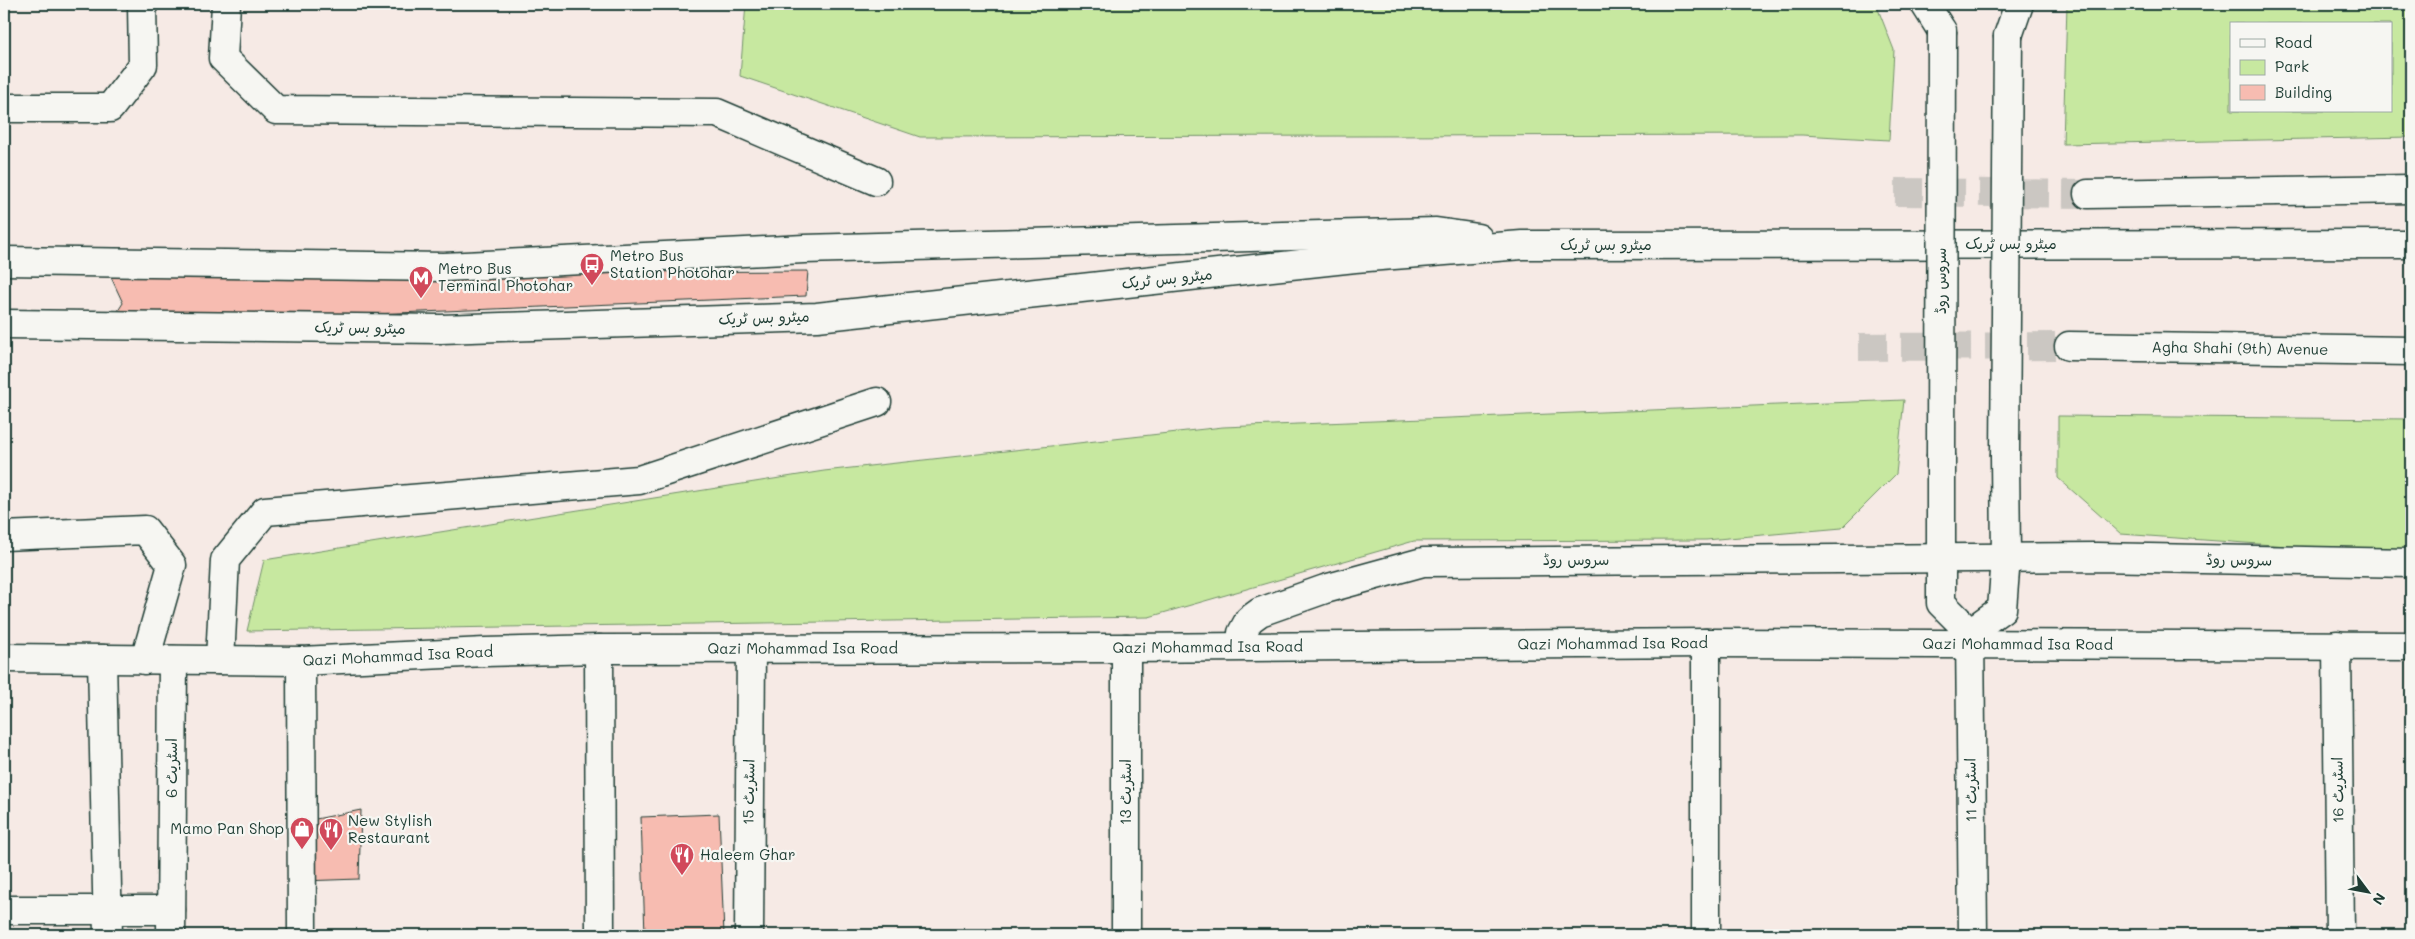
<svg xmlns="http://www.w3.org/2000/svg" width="2415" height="939" font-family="Mali,'Playpen Sans Arabic',sans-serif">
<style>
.green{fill:#c7e8a0;stroke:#73926a;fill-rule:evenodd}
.building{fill:#f7bcb1;stroke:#1f3d34}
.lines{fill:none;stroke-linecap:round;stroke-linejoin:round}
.major-tunnel{stroke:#cbc7c2;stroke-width:28;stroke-dasharray:28 14;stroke-linecap:butt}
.minor-casing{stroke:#1f3d34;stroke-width:31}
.major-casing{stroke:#1f3d34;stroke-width:31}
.minor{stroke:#f6f6f2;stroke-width:28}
.major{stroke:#f6f6f2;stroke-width:28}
.minor-bridge-casing{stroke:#1f3d34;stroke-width:31;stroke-linecap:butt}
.minor-bridge{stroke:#f6f6f2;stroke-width:28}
.labels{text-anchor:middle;stroke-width:4.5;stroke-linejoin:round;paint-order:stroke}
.street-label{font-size:15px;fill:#1f3d34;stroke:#f6f6f2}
.poi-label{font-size:15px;fill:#1f3d34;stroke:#f6f6f2;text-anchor:start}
</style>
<rect width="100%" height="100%" fill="#f6eae5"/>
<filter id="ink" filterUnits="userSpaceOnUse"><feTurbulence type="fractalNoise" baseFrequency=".02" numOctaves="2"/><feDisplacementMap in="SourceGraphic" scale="10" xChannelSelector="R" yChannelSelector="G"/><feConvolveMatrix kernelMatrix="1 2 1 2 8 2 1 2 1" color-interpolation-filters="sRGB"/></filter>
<g filter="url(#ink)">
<!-- green -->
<path class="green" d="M746 4H1876L1894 50 1889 140 1802 135 920 137 740 76Z
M2067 4H2411V137L2063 144ZM2231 24H2391V111H2231Z
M1904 400 1896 474 1842 528 1706 540 1414 541 1149 617 247 631 264 560 824 471 1223 427Z
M2058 416 2411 419V555L2121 534 2058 478Z"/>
<!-- building -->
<path class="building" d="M808 271 806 296 109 325 123 303 110 275Z
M361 810 359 879 302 881 301 822Z
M719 814 724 935H645L641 817Z"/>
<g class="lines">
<!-- major-tunnel -->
<path class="major-tunnel" d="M1895 192 2088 194
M1859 347 2069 346"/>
<defs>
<g id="minor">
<path d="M4 261 444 267 804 249 1436 232 1478 238"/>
<path d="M4 324 441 329 817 317 1355 258 1522 245 2411 244"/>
<path d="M1941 457V603L1970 632"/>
<path d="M1970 632 1973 935"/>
<path d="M1970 632 2002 609 2006 558 2005 456"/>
<path d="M2337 645 2340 935"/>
<path d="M1241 646 1242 633 1249 620 1260 612 1325 589 1423 562 2096 557 2411 563"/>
<path d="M1126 648V935"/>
<path d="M599 649 600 935"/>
<path id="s1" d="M4 658 301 661 485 652 599 649 1126 648 1706 643 2411 646"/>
<path d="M102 659 108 935"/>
<path d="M301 661 302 935"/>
<path d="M4 910H171"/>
<path d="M171 935 173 660"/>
<path d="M749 935 751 649"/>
<path d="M1706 935V643"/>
</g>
<g id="major">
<path d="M226 4 223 58 276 110 717 113 876 181"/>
<path d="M1925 4 1942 31"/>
<path d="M2008 36 2019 4"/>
<path d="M4 108H110L143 65 142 4"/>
<path d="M2088 194 2411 189"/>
<path id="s2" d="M2069 346 2411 351"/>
<path d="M4 536 145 530 172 565 145 660"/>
<path d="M220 660 225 560 265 511 639 480 877 402"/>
</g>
</defs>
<!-- minor casing -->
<use href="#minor" class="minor-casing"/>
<!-- major casing -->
<use href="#major" class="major-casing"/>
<!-- minor -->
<use href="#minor" class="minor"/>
<!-- major -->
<use href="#major" class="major"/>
<defs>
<path id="minor-bridge" d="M2005 456 2008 36
M1941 457 1942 31"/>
</defs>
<!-- minor-bridge casing -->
<use href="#minor-bridge" class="minor-bridge-casing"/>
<!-- minor-bridge -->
<use href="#minor-bridge" class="minor-bridge"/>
</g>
</g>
<!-- icons -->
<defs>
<symbol id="bus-pin" viewBox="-11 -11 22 30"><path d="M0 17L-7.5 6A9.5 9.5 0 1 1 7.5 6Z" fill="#d1495b" stroke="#f6f6f2"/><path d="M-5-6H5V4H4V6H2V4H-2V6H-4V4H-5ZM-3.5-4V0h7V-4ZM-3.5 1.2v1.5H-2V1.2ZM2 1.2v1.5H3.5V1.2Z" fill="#fff"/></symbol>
<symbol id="metro-pin" viewBox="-11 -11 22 30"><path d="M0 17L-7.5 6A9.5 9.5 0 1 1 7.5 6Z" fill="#d1495b" stroke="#f6f6f2"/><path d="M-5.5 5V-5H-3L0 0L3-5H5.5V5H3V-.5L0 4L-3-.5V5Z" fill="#fff"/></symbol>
<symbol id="shop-pin" viewBox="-11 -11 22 30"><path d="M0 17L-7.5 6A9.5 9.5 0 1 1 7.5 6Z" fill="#d1495b" stroke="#f6f6f2"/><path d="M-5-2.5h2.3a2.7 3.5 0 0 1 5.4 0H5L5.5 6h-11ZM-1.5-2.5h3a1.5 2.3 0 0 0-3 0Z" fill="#fff"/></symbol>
<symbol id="restaurant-pin" viewBox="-11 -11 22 30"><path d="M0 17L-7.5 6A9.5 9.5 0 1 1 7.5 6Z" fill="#d1495b" stroke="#f6f6f2"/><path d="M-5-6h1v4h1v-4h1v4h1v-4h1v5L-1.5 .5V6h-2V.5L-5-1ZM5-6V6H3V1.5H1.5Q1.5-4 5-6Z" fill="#fff"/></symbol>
</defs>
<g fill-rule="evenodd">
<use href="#bus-pin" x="578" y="251" width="28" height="38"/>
<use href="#metro-pin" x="407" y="264" width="28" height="38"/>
<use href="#shop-pin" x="288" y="815" width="28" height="38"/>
<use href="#restaurant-pin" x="317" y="816" width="28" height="38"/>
<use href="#restaurant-pin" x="668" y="841" width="28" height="38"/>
</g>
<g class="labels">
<!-- street labels -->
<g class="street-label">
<text x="2011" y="249">میٹرو بس ٹریک</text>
<text x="1606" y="250">میٹرو بس ٹریک</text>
<text transform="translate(1167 279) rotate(-6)" y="5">میٹرو بس ٹریک</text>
<text transform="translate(1941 281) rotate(-90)" y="5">سروس روڈ</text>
<text transform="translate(764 318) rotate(-2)" y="5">میٹرو بس ٹریک</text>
<text transform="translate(360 328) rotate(1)" y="5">میٹرو بس ٹریک</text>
<text dy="5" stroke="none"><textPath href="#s2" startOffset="171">Agha Shahi (9th) Avenue</textPath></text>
<text x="1576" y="565">سروس روڈ</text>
<text transform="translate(2239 560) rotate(1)" y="5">سروس روڈ</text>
<text dy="5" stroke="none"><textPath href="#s1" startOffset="1609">Qazi Mohammad Isa Road</textPath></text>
<text dy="5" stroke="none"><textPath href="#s1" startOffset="2014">Qazi Mohammad Isa Road</textPath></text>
<text dy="5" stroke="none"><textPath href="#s1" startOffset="1204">Qazi Mohammad Isa Road</textPath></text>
<text dy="5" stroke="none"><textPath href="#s1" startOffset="799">Qazi Mohammad Isa Road</textPath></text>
<text dy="5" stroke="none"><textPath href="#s1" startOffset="394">Qazi Mohammad Isa Road</textPath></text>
<text transform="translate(172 768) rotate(-90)" y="5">اسٹریٹ 6</text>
<text transform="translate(1971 790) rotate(-91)" y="5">اسٹریٹ 11</text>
<text transform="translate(2338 790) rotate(-91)" y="5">اسٹریٹ 16</text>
<text transform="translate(749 792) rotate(-89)" y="5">اسٹریٹ 15</text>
<text transform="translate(1126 792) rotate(-90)" y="5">اسٹریٹ 13</text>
</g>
<!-- poi labels -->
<g class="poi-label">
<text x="610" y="261">Metro Bus<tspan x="610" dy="17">Station Photohar</tspan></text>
<text x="438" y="274">Metro Bus<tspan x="438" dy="17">Terminal Photohar</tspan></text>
<text x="348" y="826">New Stylish<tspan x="348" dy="17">Restaurant</tspan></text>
<text x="284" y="834" text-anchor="end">Mamo Pan Shop</text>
<text x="700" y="860">Haleem Ghar</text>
</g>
</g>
<!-- margin -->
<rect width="2415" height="939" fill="none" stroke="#f6f6f2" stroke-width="20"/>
<rect x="10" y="10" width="2395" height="919" fill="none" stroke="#1f3d34" stroke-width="2" filter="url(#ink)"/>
<!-- legend -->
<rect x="2230" y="22" width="162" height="90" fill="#f6f6f2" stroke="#a0aca6"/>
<rect x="2240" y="39" width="25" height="8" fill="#f6f6f2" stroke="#a0aca6"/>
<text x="2275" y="48" font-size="15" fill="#1f3d34">Road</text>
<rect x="2240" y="60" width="25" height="15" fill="#c7e8a0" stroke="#a0aca6"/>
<text x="2275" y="72" font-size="15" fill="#1f3d34">Park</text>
<rect x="2240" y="85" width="25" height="15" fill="#f7bcb1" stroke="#a0aca6"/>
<text x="2275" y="98" font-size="15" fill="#1f3d34">Building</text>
<!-- north arrow -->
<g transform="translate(2368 892) rotate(122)" stroke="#f6f6f2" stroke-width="4" paint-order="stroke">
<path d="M0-4L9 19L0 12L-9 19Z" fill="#1f3d34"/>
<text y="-8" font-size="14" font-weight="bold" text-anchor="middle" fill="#1f3d34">N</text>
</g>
</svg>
